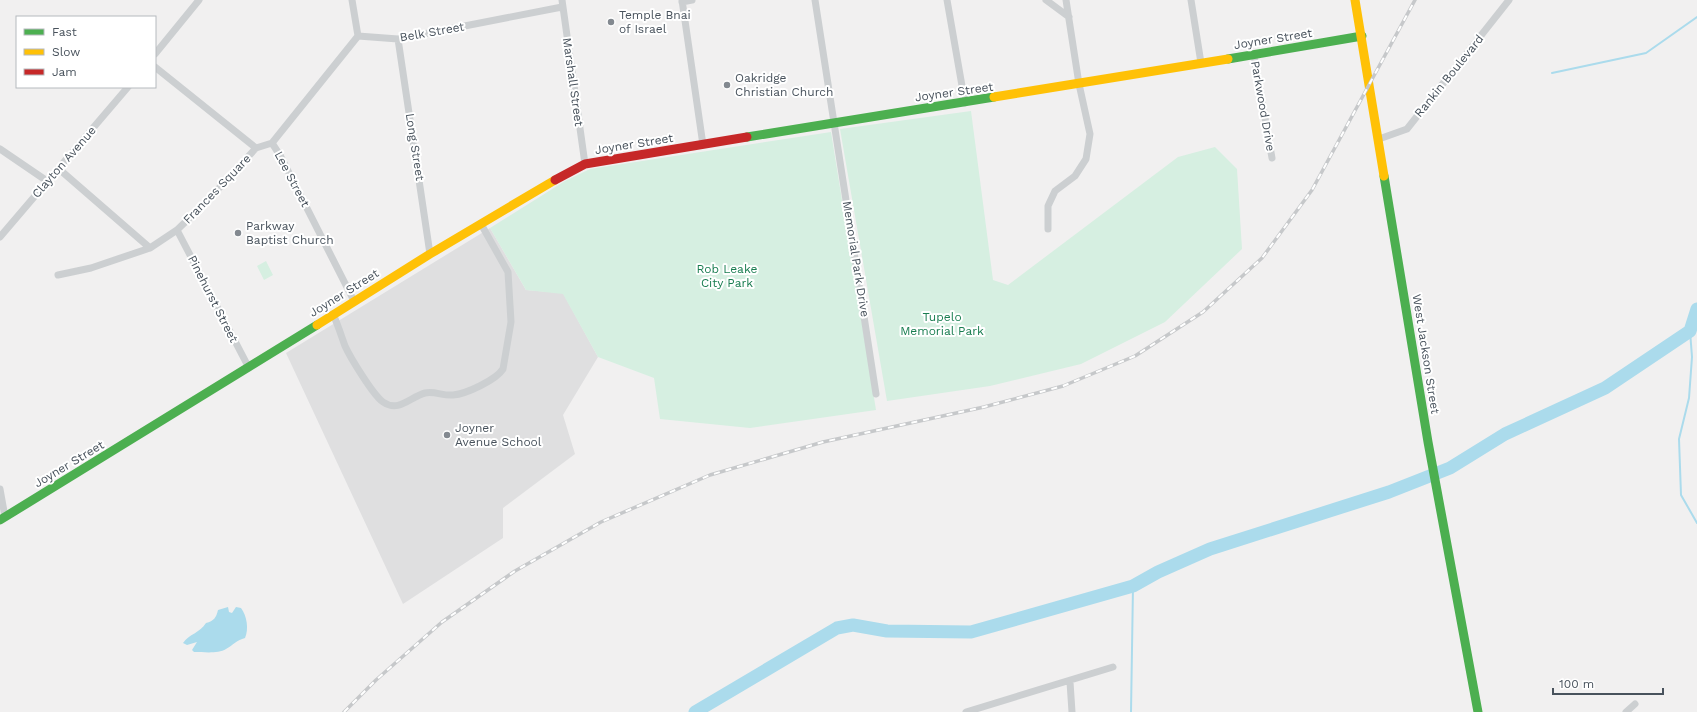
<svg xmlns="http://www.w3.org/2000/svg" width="1697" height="712" font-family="'Work Sans',sans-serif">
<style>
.education{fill:#dfdfe0}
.green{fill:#d6efe1}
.water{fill:#abdbec}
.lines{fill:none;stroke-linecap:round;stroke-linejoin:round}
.stream{stroke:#abdbec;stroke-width:2}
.river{stroke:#abdbec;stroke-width:13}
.street{stroke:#cccfd1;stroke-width:7}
.fast{stroke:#4caf50;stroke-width:9}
.slow{stroke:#ffc107;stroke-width:9}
.jam{stroke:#c62828;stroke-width:9}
.rail-casing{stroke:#c6c8ca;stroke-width:3.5}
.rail{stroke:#fff;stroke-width:2;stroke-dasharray:6;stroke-linecap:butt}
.poi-dot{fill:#838990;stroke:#fff;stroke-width:1.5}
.labels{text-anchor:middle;stroke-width:4;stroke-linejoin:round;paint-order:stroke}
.poi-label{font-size:12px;fill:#48525c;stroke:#fff;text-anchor:start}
.street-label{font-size:12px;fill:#48525c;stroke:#fff}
.park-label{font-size:12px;fill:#197d50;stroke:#fff}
</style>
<rect width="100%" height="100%" fill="#f1f0f0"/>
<!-- education -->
<path class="education" d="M490 228 526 290 563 293 598 357 563 415 575 454 503 508V538L403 604 286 353Z"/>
<!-- green -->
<path class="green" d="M971 111 993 280 1008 285 1178 157 1215 147 1237 169 1242 249 1165 322 1081 364 990 386 887 401 840 129Z
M831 132 876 410 750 428 660 419 654 378 598 357 563 294 526 290 490 228 565 181 590 169Z
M266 261 273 275 264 280 257 266Z"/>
<!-- water -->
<path class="water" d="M228 607 229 612 232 613 236 607 241 608C247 616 249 629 245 638 237 640 233 645 226 649 218 654 204 652 194 652L192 650 197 642 187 645 183 643C189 634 200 633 206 623 214 621 216 618 218 610Z"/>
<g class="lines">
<!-- stream -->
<path class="stream" d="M1552 73 1646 53 1697 17
M1690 331 1692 357 1689 398 1679 439 1681 495 1697 523
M1131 712 1133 586"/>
<!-- river -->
<path class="river" d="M695 712 837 628 853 625 887 631 971 632 1133 586 1158 572 1210 549 1389 492 1450 468 1505 434 1605 388 1690 331 1697 309"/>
<!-- street -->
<path class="street" d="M352 0 358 36
M562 0 585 164
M682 0 703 145
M815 0 876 394
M947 0 965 103
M1046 0 1069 17
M1191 0 1201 63
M682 2 692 0
M398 39 430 254
M155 54 199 0
M1254 55 1272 158
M155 67 256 148
M1379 139 1407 129 1509 0
M272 143 281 157 354 301
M0 149 47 181
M59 169 150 248
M1048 229V206L1055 191 1075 176 1086 159 1090 134 1079 84 1066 0
M177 230 249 368
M0 237 128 87
M58 275 91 268 150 248 177 230 208 200 256 148 272 143 358 36 398 39 562 7
M333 314C338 325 341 335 345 346 350 357 373 395 383 402 399 413 410 397 425 393 435 391 443 396 453 395 466 394 496 380 503 369L511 322 508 272 481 224
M0 489 5 517
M1070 682 1072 712
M966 712 1113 667
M1626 712 1635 704"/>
<!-- fast -->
<path class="fast" d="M1228 59 1362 36
M747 137 994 97
M1384 176 1428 442 1478 712
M0 520 317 325"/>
<!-- slow -->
<path class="slow" d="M1355 0 1384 176
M994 97 1228 59
M317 325 430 254 555 180"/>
<!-- jam -->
<path class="jam" d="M555 180 585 164 747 137"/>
<defs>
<path id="rail" d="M344 712 376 680 442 622 515 571 601 522 710 475 823 442 984 407 1063 386 1135 356 1203 312 1262 258 1312 190 1415 0"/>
</defs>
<!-- rail casing -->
<use href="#rail" class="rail-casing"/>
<!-- rail -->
<use href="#rail" class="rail"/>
</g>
<!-- markers -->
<g class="poi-dot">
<circle cx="611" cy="22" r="4"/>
<circle cx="727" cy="85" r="4"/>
<circle cx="238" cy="233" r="4"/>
<circle cx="447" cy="435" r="4"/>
</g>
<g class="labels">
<!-- poi labels -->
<g class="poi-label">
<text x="619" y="19">Temple Bnai<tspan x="619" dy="14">of Israel</tspan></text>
<text x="735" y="82">Oakridge<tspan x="735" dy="14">Christian Church</tspan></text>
<text x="246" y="230">Parkway<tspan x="246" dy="14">Baptist Church</tspan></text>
<text x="455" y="432">Joyner<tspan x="455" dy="14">Avenue School</tspan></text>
</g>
<!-- street labels -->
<g class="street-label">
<text transform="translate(432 32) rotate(-10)" y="4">Belk Street</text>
<text transform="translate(1273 39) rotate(-9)" y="4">Joyner Street</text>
<text transform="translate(1449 76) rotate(-51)" y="4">Rankin Boulevard</text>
<text transform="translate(573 82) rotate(82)" y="4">Marshall Street</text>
<text transform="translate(954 92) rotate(-8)" y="4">Joyner Street</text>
<text transform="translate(1263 106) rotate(80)" y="4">Parkwood Drive</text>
<text transform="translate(634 144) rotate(-9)" y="4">Joyner Street</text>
<text transform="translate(415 147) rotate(81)" y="4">Long Street</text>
<text transform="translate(64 162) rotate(-49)" y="4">Clayton Avenue</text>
<text transform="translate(292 179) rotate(62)" y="4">Lee Street</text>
<text transform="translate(217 189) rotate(-46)" y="4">Frances Square</text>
<text transform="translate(856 259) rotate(81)" y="4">Memorial Park Drive</text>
<text transform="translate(344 293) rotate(-32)" y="4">Joyner Street</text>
<text transform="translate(213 299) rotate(63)" y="4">Pinehurst Street</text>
<text transform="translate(1426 354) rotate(81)" y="4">West Jackson Street</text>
<text transform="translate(69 464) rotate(-31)" y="4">Joyner Street</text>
</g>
<!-- park labels -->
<g class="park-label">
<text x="727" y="273">Rob Leake<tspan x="727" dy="14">City Park</tspan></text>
<text x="942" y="321">Tupelo<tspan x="942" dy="14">Memorial Park</tspan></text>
</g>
</g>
<!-- legend -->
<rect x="16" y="16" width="140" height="72" fill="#ffffff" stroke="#b6babe"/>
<rect x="24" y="29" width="20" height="6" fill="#4caf50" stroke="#b6babe"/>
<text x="52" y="36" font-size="12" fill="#48525c">Fast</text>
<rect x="24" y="49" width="20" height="6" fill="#ffc107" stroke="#b6babe"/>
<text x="52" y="56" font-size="12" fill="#48525c">Slow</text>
<rect x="24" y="69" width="20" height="6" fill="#c62828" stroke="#b6babe"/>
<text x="52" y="76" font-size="12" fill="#48525c">Jam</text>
<!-- scale -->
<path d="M1553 688v6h110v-6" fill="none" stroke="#48525c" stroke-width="2"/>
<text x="1559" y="688" font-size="12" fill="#48525c" stroke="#ffffff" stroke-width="3" paint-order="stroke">100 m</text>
</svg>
